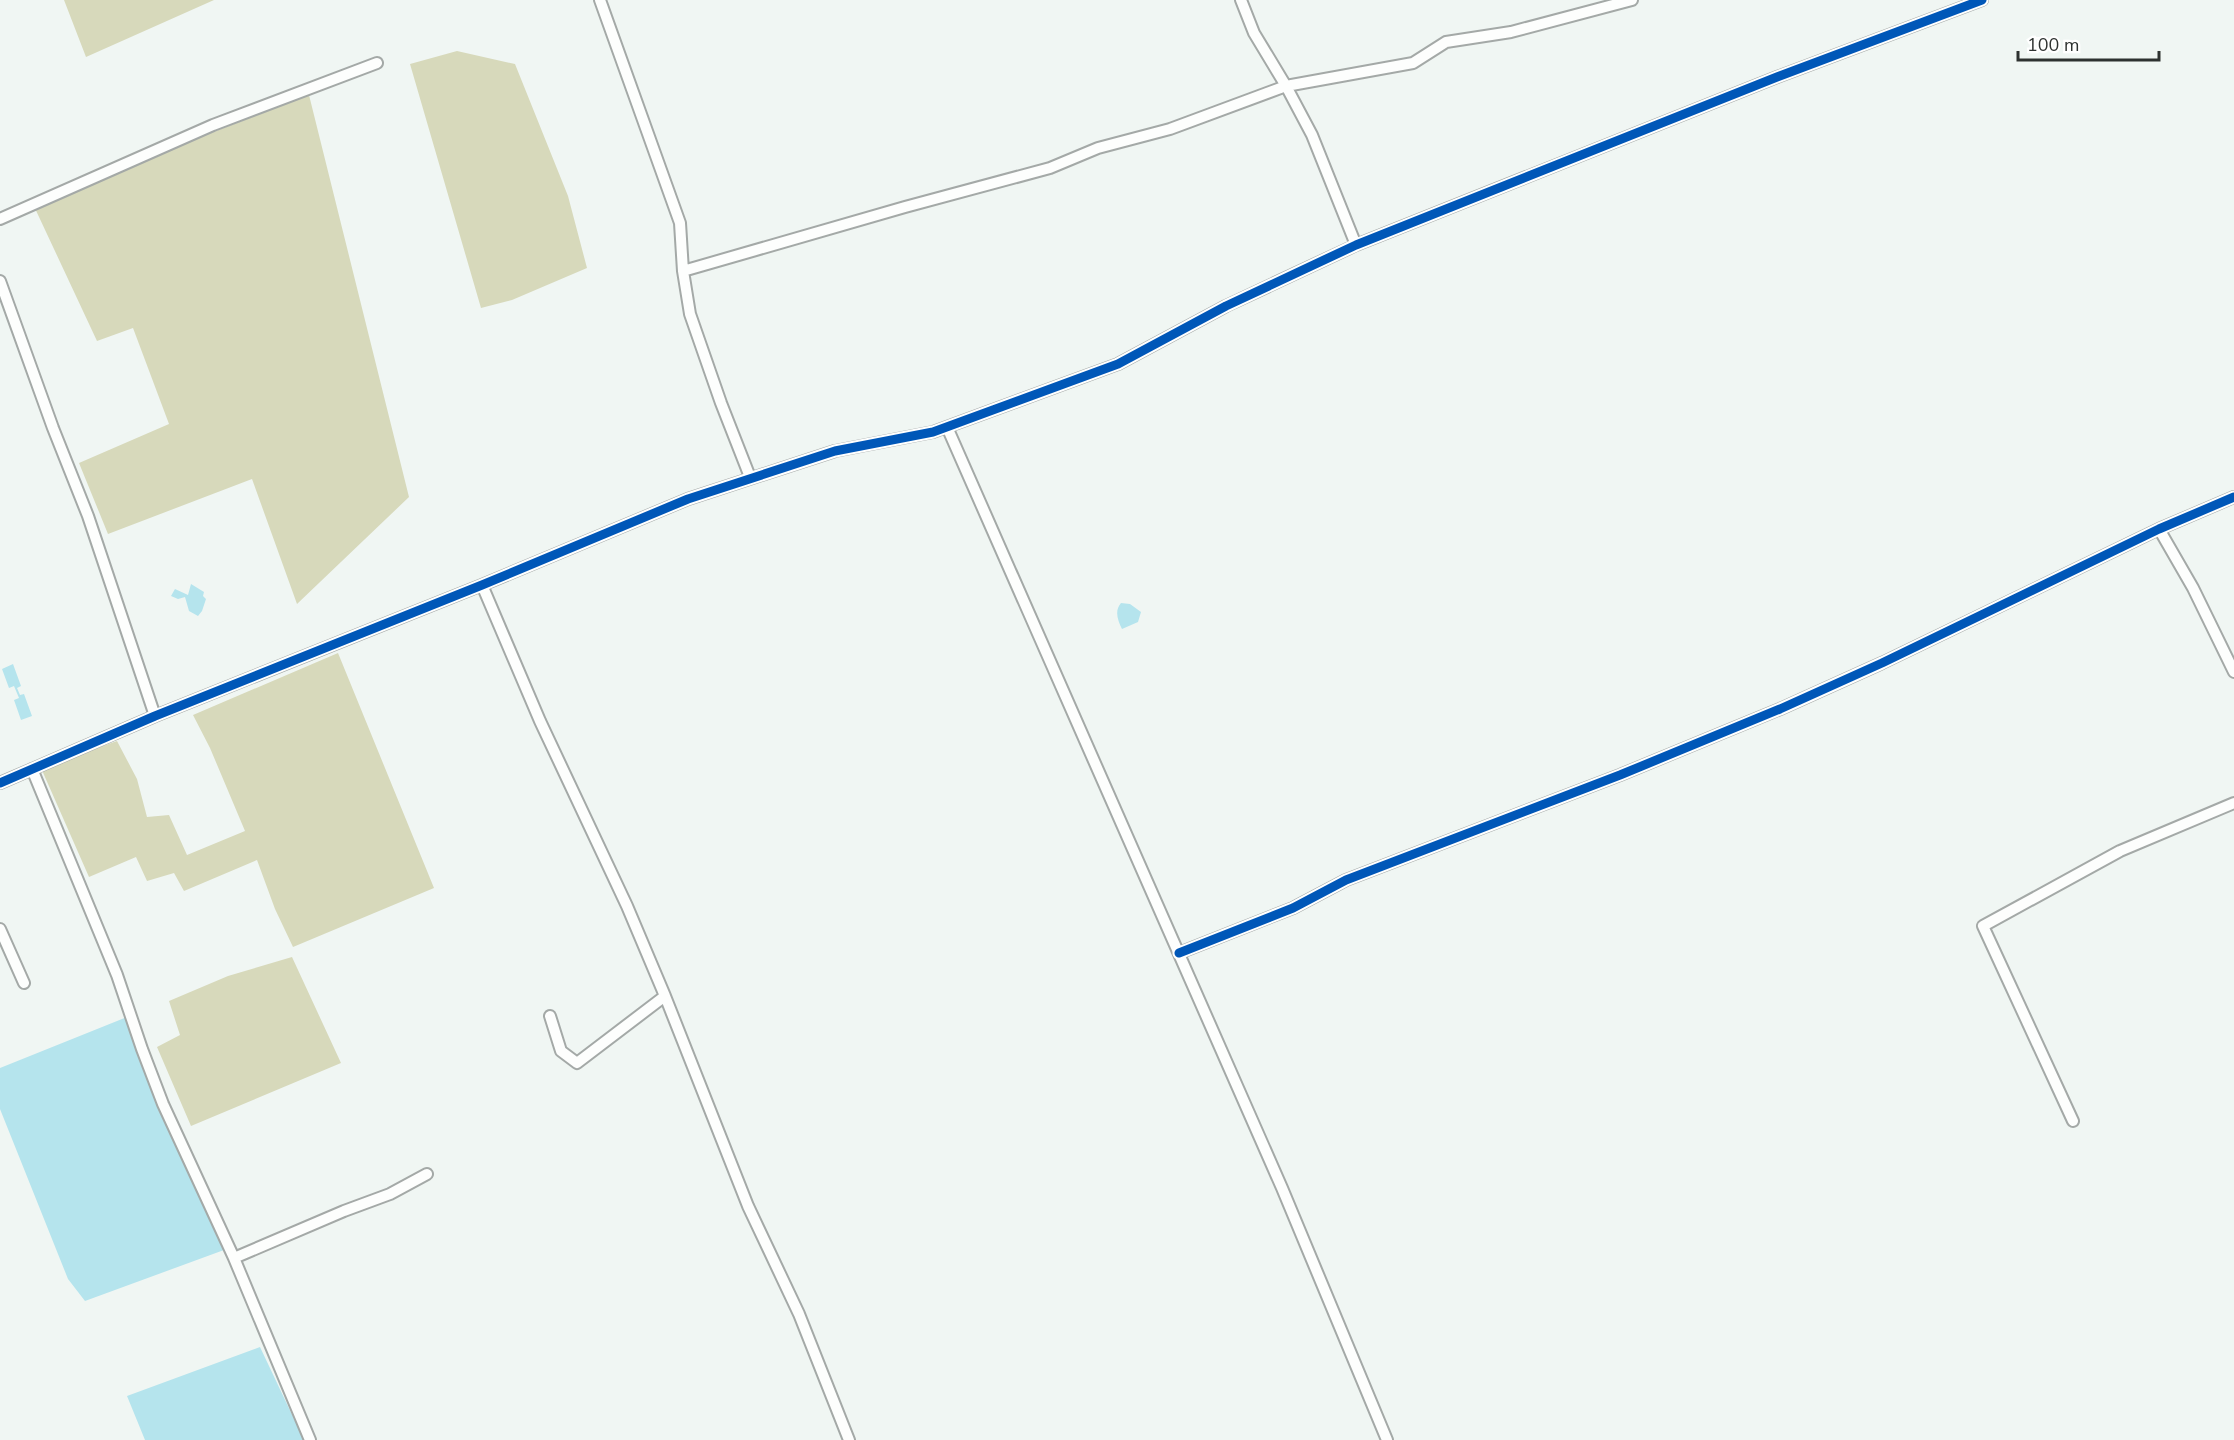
<svg xmlns="http://www.w3.org/2000/svg" width="2234" height="1440" font-family="'Nunito Sans',sans-serif">
<style>
.forest{fill:#d7d9bb}
.water{fill:#b5e4ed}
.lines{fill:none;stroke-linecap:round;stroke-linejoin:round}
.street-casing{stroke:#a4a9a7;stroke-width:14}
.street{stroke:#fdfefd;stroke-width:10}
.cycleway-casing{stroke:#fff;stroke-width:13}
.cycleway{stroke:#0057b8;stroke-width:9}
</style>
<rect width="100%" height="100%" fill="#f0f6f3"/>
<!-- forest -->
<path class="forest" d="M64 0H214L86 57Z
M457 51 515 64 568 196 587 268 512 300 481 308 410 64Z
M309 95 409 497 297 604 252 479 108 534 79 463 169 424 133 328 97 341 32 202Z
M338 653 434 888 293 947 275 909 257 860 184 891 174 873 147 881 136 857 89 877 41 768 117 741 137 779 147 817 169 815 187 855 245 831 210 748 193 715Z
M292 957 341 1063 191 1126 157 1047 180 1035 169 1001 228 976Z"/>
<!-- water -->
<path class="water" d="M191 584 204 592 203 596 206 599 202 611 198 616 189 611 185 597 178 599 171 596 175 589 188 595Z
M1121 603 1130 604 1141 612 1138 622 1122 629C1118 621 1114 611 1121 603Z
M13 664 21 686 17 688 20 695 24 694 32 716 21 720 14 700 19 698 14 686 9 688 2 669Z
M127 1017 159 1101 224 1250 85 1301 68 1279 0 1109V1068Z
M260 1347 304 1440H145L127 1396Z"/>
<g class="lines">
<defs>
<path id="street" d="M600 0 680 223 683 271 690 314 721 403 750 477
M1241 0 1254 33 1286 86 1312 135 1356 245
M0 219 213 125 377 63
M683 271 905 207 1050 168 1098 148 1170 129 1286 86 1413 63 1446 42 1511 32 1632 0
M0 281 53 428 88 516 155 716
M947 427 1282 1188 1387 1440
M2159 529 2193 588 2234 672
M482 585 540 721 627 906 665 996 748 1206 799 1314 849 1440
M32 769 117 975 142 1049 163 1104 234 1258 310 1440
M0 783 155 716 482 585 688 499 835 451 933 432 1118 364 1226 306 1356 245 1777 77 1982 0
M0 929 24 983
M1179 953 1293 908 1346 880 1620 775 1780 709 1882 663 2159 529 2234 497
M550 1016 561 1051 577 1063 665 996
M2073 1121 1983 926 2120 851 2234 803
M234 1258 344 1211 390 1194 427 1174"/>
</defs>
<!-- street casing -->
<use href="#street" class="street-casing"/>
<!-- street -->
<use href="#street" class="street"/>
<defs>
<path id="cycleway" d="M0 783 155 716 482 585 688 499 835 451 933 432 1118 364 1226 306 1356 245 1777 77 1982 0
M1179 953 1293 908 1346 880 1620 775 1780 709 1882 663 2159 529 2234 497"/>
</defs>
<!-- cycleway casing -->
<use href="#cycleway" class="cycleway-casing"/>
<!-- cycleway -->
<use href="#cycleway" class="cycleway"/>
</g>
<!-- scale -->
<path d="M2018 51v9h141v-9" fill="none" stroke="#2e3230" stroke-width="3"/>
<text x="2027" y="51" font-size="18" fill="#2e3230" stroke="#ffffff" stroke-width="4.5" paint-order="stroke">100 m</text>
</svg>
